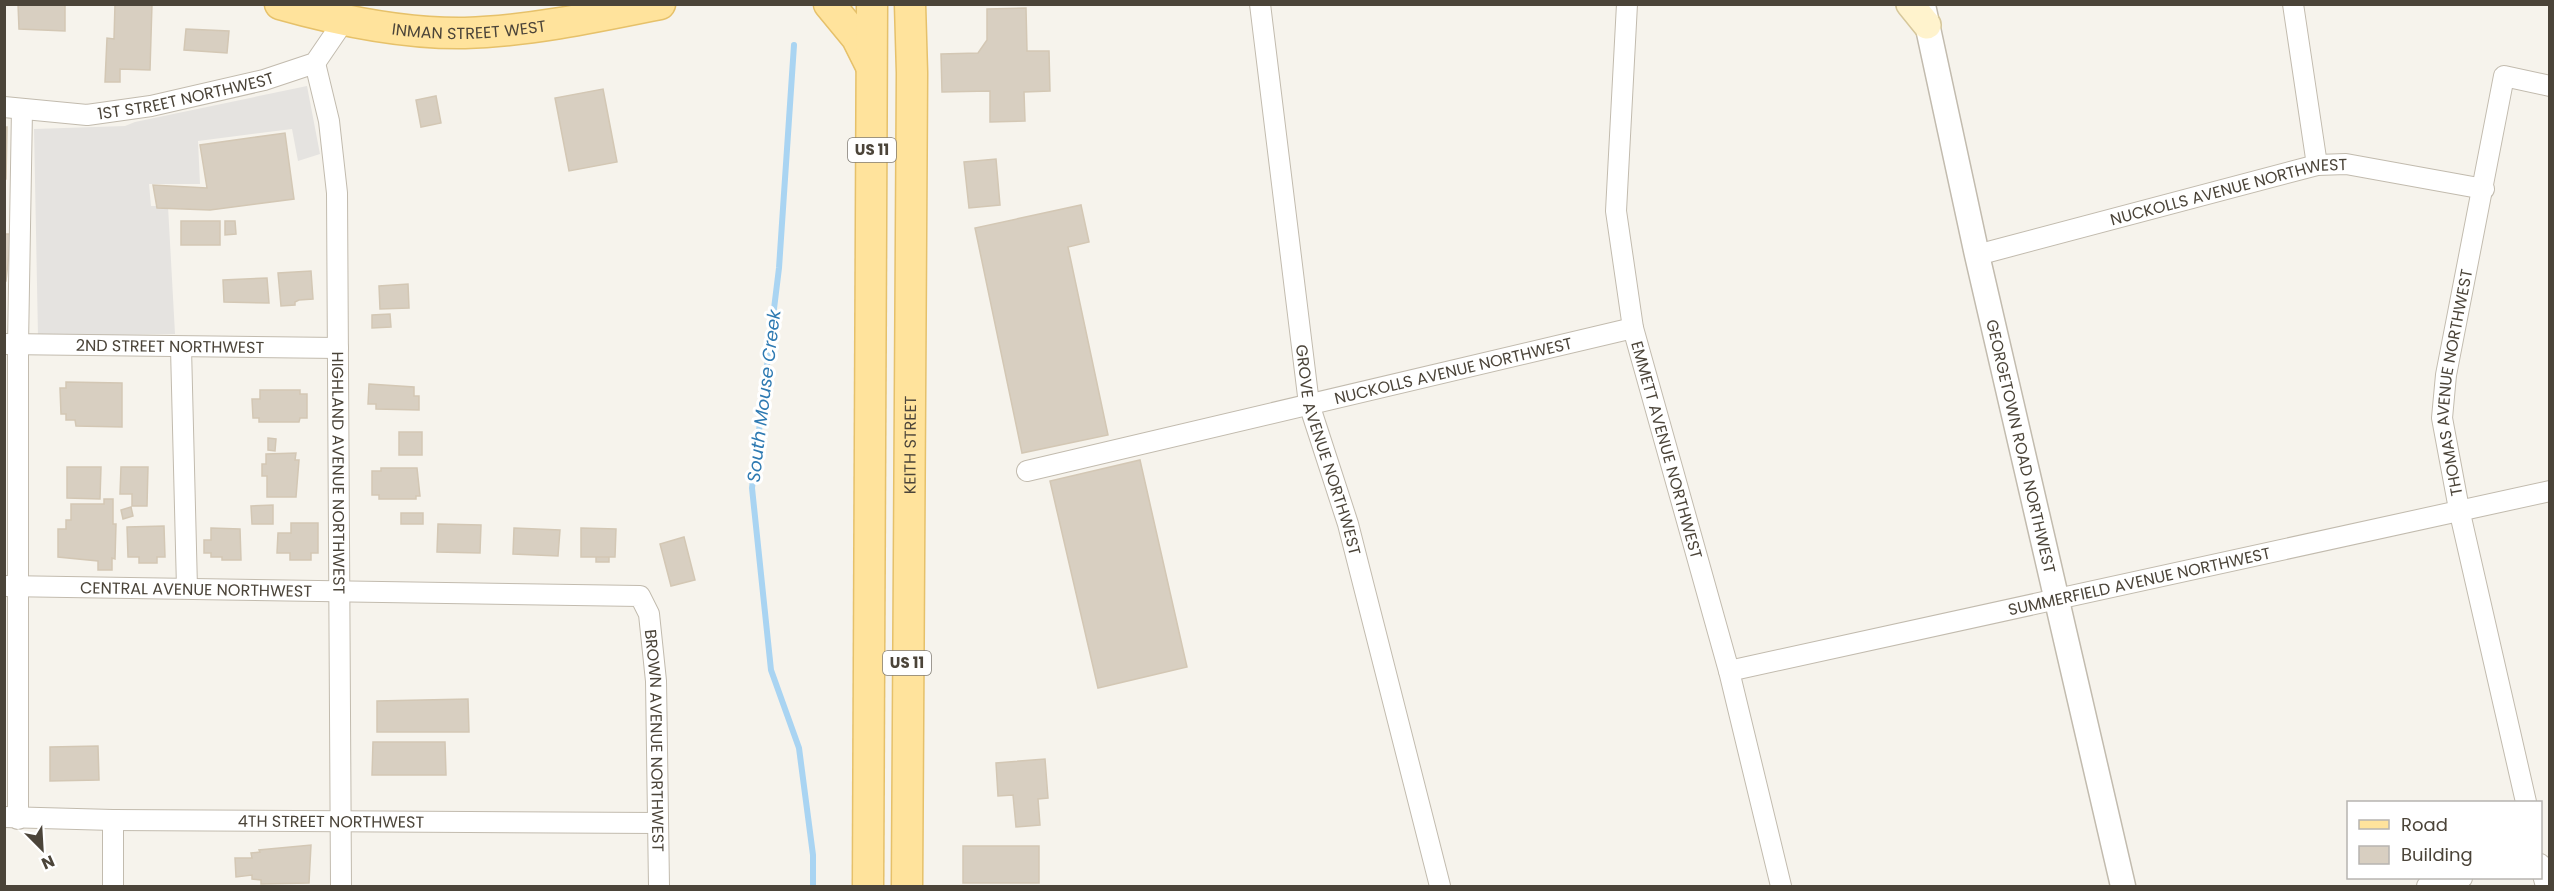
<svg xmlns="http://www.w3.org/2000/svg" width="2554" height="891" font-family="Poppins,sans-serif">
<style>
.parking{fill:#e5e3e0}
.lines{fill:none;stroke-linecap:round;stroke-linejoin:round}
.stream{stroke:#a9d4f2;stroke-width:6}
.building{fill:#d8cfc1;stroke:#d3c7b4;stroke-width:1.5}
.minor-casing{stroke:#c2bbae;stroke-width:22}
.tertiary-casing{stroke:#c2bbae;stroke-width:27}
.secondary-casing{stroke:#d6c79b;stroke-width:30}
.primary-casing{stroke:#e6c16a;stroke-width:33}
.minor{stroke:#fff;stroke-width:20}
.tertiary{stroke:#fff;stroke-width:24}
.secondary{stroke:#fff3cd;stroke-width:27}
.primary{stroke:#ffe39c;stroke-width:30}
.labels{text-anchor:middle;stroke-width:6;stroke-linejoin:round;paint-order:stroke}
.shield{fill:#fff;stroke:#817c74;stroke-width:1.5}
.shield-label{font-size:15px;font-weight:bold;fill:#4b4439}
.street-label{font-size:16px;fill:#4b4439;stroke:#fff}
.water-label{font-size:18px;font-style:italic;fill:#2e7ab2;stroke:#fff}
</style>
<rect width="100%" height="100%" fill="#f6f3ec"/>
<!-- parking -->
<path class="parking" d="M307 86 320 154 298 161 292 129 198 141 200 184H149L151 206H168L175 334 38 336 34 129 125 126 135 122Z"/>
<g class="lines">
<!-- stream -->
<path class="stream" d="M794 45 779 268 752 488 771 670 799 748 813 855V886"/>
</g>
<!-- building -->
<path class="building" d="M18 4H65V31L19 29Z
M115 4H152L150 70 120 69V82H105L107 38 114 39Z
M1026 8 1027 51H1049L1050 91 1024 92 1025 121 990 122V91L942 92 941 54 978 53 987 40V9Z
M186 29 229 31 227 53 184 50Z
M603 89 617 162 569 171 555 98Z
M436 96 441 123 421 127 416 100Z
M4 127H7L6 179H4Z
M285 133 294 199 210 210 157 208 153 185 207 188 200 145Z
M996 159 1000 205 969 208 964 162Z
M1081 205 1089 242 1068 247 1108 435 1022 453 975 228Z
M181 221H220V245H181Z
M225 221H235L236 234 225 235Z
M4 234H11L6 281H4Z
M311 271 313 299 299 300 295 302V305L281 306 278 273Z
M267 278 269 303 224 302 223 280Z
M408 284 409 308 380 309 379 286Z
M390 314 391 327 372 328V315Z
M66 382 122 383V427L76 426 75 420H66V414H61L60 388H66Z
M369 384 414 387V396H419V410L376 409V404H368Z
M260 390H300V394H307V418H300L299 422H259V418H253L252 399H260Z
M399 432H422V455H399Z
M268 438 276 439 275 451 268 450Z
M296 453 295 460H299L296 497H267V476H262V464H266V454Z
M1140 460 1187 667 1098 688 1050 481Z
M67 467H101L100 499 67 498Z
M121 467H148L147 506H132V494H120Z
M381 468H417L420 496H416V499H379V495H372V471H381Z
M104 499H113V524H116L115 559 112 558V570H98V561L58 557V529H66V520H71V504H104Z
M273 505V524H252L251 506Z
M131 507 133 516 123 519 121 510Z
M401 513H423V524H401Z
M291 523H318V553H311V560H290V553H277L278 533H291Z
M438 524 481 525 480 553 437 552Z
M164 526 165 557H157V563H139V557H128L127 527Z
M211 528 240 529 241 560H222V557H211V553H204V540H211Z
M514 528 560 530 558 556 513 554Z
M581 528 616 529 615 557H581Z
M684 537 695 580 671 586 660 544Z
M596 557H609V562H596Z
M468 699 469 732H377V701Z
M373 742H445L446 775H372Z
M98 746 99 780 50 781V747Z
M1045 759 1048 798 1038 799 1040 825 1016 827 1013 795 998 796 996 763Z
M311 845 309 883 261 884V880L252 879V875L236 877 235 858H252L251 853 260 852 259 850Z
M963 846H1039V883H963Z"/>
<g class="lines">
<defs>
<g id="minor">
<path id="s1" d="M1260 4 1309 404 1348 524 1440 886"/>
<path id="s2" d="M1627 4 1616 211 1633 328 1729 671 1781 886"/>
<path d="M2293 4 2317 165"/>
<path id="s3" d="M315 63 329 121 337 193 341 886"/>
<path id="s4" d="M4 107 87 115 151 106 264 80 315 63 343 22"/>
<path id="s5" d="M1977 255 2317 165 2346 164 2484 189"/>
<path id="s6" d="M4 344 338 348"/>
<path d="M181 348 187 588"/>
<path id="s7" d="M1027 471 1633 328"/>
<path id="s8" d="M4 586 640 596 649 614 656 681 659 886"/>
<path id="s9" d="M1729 671 2550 491"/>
<path id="s10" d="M2526 802 2459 509 2442 418 2446 375 2504 76 2550 86"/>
<path id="s11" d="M4 817 113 820 658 823"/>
<path d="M18 819V345L22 109"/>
<path d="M2540 864 2546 886"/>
<path d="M113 886V820"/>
<path d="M2427 886 2462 878"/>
</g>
<g id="tertiary">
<path id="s12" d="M1923 5 1977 255 2123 886"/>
</g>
<path id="secondary" d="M1910 4 1927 25"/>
<g id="primary">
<path id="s13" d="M280 4C340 21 402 34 465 33 530 31 596 17 660 4"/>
<path d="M829 4 857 38 871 66"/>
<path d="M868 886 872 4"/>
<path id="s14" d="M907 886 912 73 910 4"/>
</g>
</defs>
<!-- minor casing -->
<use href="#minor" class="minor-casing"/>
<!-- tertiary casing -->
<use href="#tertiary" class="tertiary-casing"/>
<!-- secondary casing -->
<use href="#secondary" class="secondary-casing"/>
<!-- primary casing -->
<use href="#primary" class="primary-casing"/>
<!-- minor -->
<use href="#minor" class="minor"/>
<!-- tertiary -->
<use href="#tertiary" class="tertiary"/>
<!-- secondary -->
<use href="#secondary" class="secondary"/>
<!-- primary -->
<use href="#primary" class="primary"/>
</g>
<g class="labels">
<!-- shield labels -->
<g class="shield">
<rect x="848" y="138" width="48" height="24" rx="4.5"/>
<rect x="883" y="651" width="48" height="24" rx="4.5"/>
</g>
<g class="shield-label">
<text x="872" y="155">US 11</text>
<text x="907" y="668">US 11</text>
</g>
<!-- street labels -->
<g class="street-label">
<text dy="6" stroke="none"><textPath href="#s13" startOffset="192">INMAN STREET WEST</textPath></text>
<text dy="6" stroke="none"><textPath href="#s4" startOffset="184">1ST STREET NORTHWEST</textPath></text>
<text dy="6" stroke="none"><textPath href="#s5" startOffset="260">NUCKOLLS AVENUE NORTHWEST</textPath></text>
<text dy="6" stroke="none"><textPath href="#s6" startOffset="166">2ND STREET NORTHWEST</textPath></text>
<text dy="6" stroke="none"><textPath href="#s7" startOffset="438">NUCKOLLS AVENUE NORTHWEST</textPath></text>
<text dy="6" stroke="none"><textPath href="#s10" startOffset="429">THOMAS AVENUE NORTHWEST</textPath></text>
<text dy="6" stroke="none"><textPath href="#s14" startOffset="441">KEITH STREET</textPath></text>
<text dy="6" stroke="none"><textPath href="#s12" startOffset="452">GEORGETOWN ROAD NORTHWEST</textPath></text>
<text dy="6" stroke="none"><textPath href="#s1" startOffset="452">GROVE AVENUE NORTHWEST</textPath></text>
<text dy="6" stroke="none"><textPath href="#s2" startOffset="452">EMMETT AVENUE NORTHWEST</textPath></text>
<text dy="6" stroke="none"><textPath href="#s3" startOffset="412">HIGHLAND AVENUE NORTHWEST</textPath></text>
<text dy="6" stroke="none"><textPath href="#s9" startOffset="420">SUMMERFIELD AVENUE NORTHWEST</textPath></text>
<text dy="6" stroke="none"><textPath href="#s8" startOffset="192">CENTRAL AVENUE NORTHWEST</textPath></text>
<text dy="6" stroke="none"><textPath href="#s8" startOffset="783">BROWN AVENUE NORTHWEST</textPath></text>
<text dy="6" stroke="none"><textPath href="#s11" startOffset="327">4TH STREET NORTHWEST</textPath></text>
</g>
<!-- water labels -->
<g class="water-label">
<text transform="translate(764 396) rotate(-83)" y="6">South Mouse Creek</text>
</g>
</g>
<!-- border -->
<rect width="2554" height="891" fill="none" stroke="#4b4439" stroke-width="12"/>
<!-- legend -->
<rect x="2347" y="801" width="195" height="78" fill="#ffffff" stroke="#b7b4b0" stroke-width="1.5"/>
<rect x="2359" y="820" width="30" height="9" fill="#ffe39c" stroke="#b7b4b0" stroke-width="1.5"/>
<text x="2401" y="831" font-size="18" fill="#4b4439">Road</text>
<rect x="2359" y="846" width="30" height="18" fill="#d8cfc1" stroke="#b7b4b0" stroke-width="1.5"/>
<text x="2401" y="861" font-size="18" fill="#4b4439">Building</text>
<!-- north arrow -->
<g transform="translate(42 849) rotate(156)" stroke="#ffffff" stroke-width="4.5" paint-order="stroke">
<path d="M0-4.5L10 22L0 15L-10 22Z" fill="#4b4439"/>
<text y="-9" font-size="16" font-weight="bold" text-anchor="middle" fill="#4b4439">N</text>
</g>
</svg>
